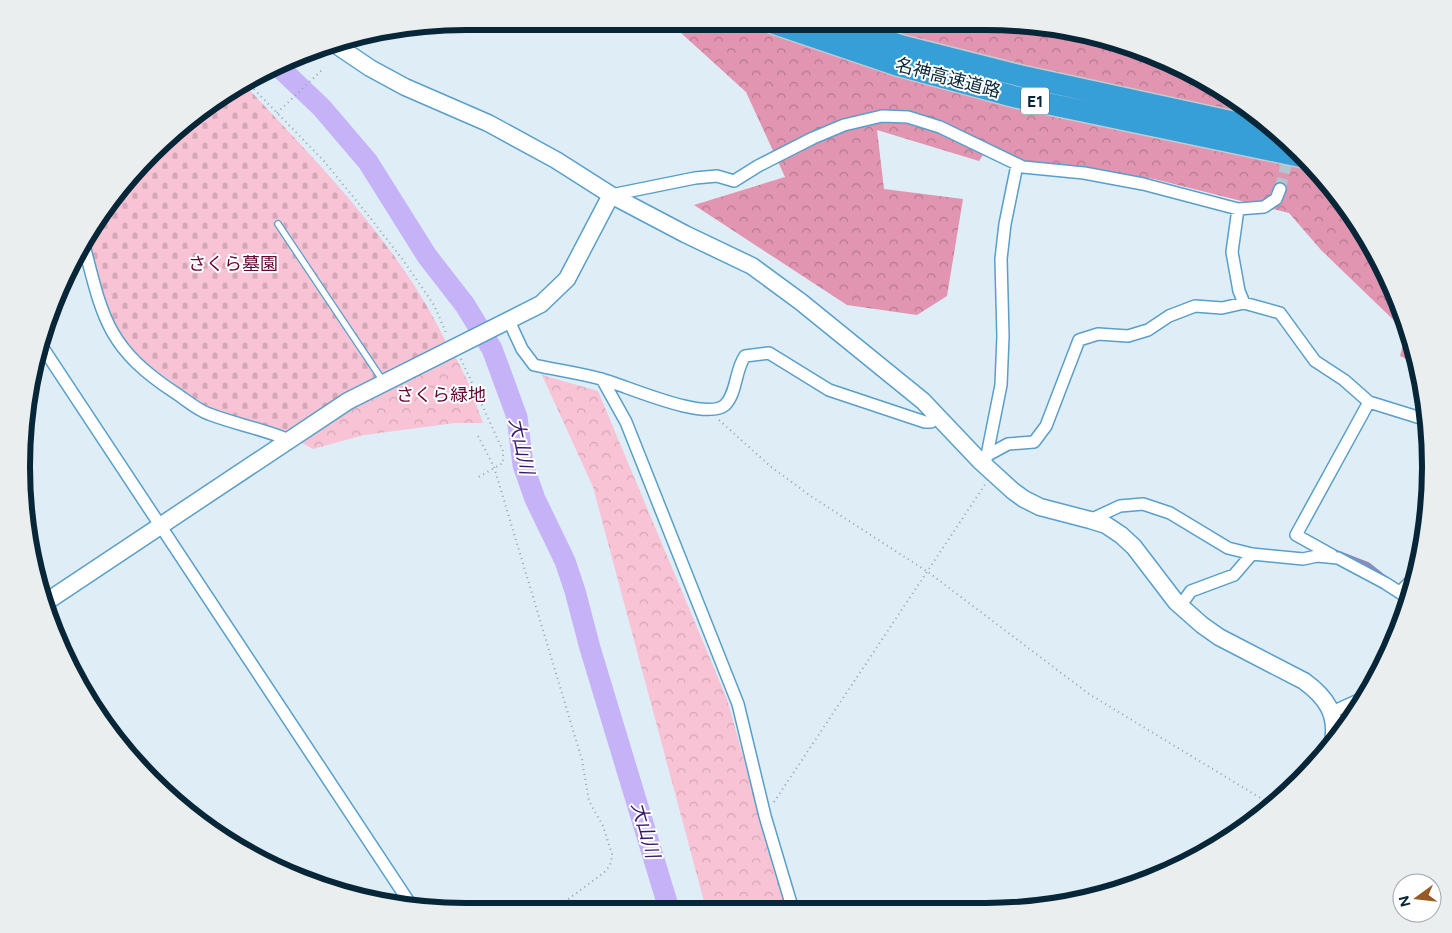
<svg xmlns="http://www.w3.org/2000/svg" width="1452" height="933" font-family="Figtree,'Noto Sans JP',sans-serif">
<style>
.forest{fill:url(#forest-crowns)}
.cemetery{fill:url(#cemetery-stones)}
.park{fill:url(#park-crowns)}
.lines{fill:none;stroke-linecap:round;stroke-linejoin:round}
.stream{stroke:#8d89bd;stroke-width:4}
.river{stroke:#c6b3f7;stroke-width:21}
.street-tunnel{stroke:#b4c5d0;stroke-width:11;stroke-dasharray:11 5.5;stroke-linecap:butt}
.lane-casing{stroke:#589fca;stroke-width:8}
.street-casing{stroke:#589fca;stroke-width:14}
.secondary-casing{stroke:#589fca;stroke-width:19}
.highway-casing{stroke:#c3cbcf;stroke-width:24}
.path{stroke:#90a4b0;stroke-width:2;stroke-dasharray:1 4;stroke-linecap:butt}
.lane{stroke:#fff;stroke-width:5.5}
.street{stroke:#fff;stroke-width:11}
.secondary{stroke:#fff;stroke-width:16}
.highway{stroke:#379fd8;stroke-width:21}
.labels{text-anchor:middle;stroke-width:4;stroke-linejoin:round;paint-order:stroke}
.shield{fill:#fff;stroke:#516773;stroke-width:1}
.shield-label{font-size:16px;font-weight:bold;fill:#072637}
.street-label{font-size:18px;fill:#072637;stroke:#fff}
.park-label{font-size:18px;fill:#620635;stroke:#fff}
.water-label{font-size:19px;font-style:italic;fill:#391a67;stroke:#fff}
.rim{fill:none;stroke:#072637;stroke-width:6}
</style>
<defs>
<pattern id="forest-crowns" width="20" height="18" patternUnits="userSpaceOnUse" patternTransform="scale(1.25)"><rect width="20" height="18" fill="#e195b0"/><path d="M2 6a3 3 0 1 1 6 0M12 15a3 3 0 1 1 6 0" fill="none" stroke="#b47990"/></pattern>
<pattern id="cemetery-stones" width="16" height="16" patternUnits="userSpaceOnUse" patternTransform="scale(1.25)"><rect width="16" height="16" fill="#f8c3d4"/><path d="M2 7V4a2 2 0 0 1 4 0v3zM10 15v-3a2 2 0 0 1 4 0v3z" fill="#d3a7b7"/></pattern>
<pattern id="park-crowns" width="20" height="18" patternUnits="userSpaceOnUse" patternTransform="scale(1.25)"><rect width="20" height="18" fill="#f8c3d4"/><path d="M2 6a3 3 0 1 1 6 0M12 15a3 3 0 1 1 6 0" fill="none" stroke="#d3a7b7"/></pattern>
</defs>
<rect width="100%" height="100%" fill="#dfedf6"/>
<!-- forest -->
<path class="forest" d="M670 23 1044 25 1182 67 1279 132 1339 195 1385 269 1415 351 1418 365 1400 356 1406 332 1321 250 1289 213 1154 179 1022 161 990 145 979 161 877 130 884 189 963 199 947 296 917 315 847 305 694 205 785 177 746 92Z"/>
<!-- cemetery -->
<path class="cemetery" d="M244 84C319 164 398 243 446 342L339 397 286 431 209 409 138 357 119 333 106 306 89 241 113 195 219 96Z"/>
<!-- park -->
<path class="park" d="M449 357 456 358 467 380 483 423H455L364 435 313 449 300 442 351 406Z
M542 375 598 391 727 699 786 910 706 909 593 487Z"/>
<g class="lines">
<!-- stream -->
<path class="stream" d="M1332 550 1368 564 1387 579"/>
<!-- river -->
<path class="river" d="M279 67 322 108 368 162 427 256 465 305 492 349 517 417 523 465 535 499 565 561 575 591 590 648 669 909"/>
<!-- street-tunnel -->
<path class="street-tunnel" d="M1280 189 1290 149"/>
<defs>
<path id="lane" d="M278 224 383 381"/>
<path id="street" d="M611 195 695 178 717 176 734 181 758 166 813 138 844 125 882 116 908 117 940 127 1023 167 1084 173 1143 184 1238 209 1264 207 1276 199 1280 189
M1238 209 1232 252 1239 291 1244 303
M85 249C103 320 109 349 174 392 185 399 197 410 209 414 235 424 263 429 289 440
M509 321 522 349 534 365C556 370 579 373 601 379 625 385 705 422 725 405 737 393 735 370 745 356L769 353 829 390 925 422H931L938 416
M41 345 413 908
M602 379 626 422 738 704 765 816 793 910
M986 456 1008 444 1034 442 1046 426 1079 340 1098 334 1128 336 1148 330 1169 316 1195 306 1222 308 1244 303 1280 313 1315 361 1344 380 1369 402 1427 420
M986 460 1001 385 1003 336 1001 259 1005 224 1017 165
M1090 520 1120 506 1143 504 1170 513 1228 548 1252 554 1303 559 1317 556 1338 558 1385 583 1410 599
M1332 555 1296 535 1369 402
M1400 592 1414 578
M1180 606 1191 591 1234 575 1252 554
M1332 712 1365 697"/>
<path id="secondary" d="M333 43 370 68 405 87 488 123 556 160 611 195 685 234 752 266 801 302 923 401 980 461 1013 491 1024 499 1040 507 1090 520 1106 525 1121 535 1134 547 1176 602 1202 625 1219 637 1304 681C1326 697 1338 714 1333 742
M46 602 348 401 541 304 567 279 611 195"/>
<path id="highway" d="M773 23 897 65 1016 97 1303 157
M835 24 902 46 1021 76 1279 132"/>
</defs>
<!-- lane casing -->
<use href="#lane" class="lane-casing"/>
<!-- street casing -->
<use href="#street" class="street-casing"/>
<!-- secondary casing -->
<use href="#secondary" class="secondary-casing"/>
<!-- highway casing -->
<use href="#highway" class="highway-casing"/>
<!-- path -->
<path class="path" d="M247 82 324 161 368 215 403 260 434 305 447 335
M277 113 324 68
M461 359 503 451V463L477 478
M719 420 770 466 812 497 928 572 1089 694 1272 805
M478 436 494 467 582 760 589 801 603 826 612 854 611 863 606 871 555 909
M774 802 986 483"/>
<!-- lane -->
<use href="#lane" class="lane"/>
<!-- street -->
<use href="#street" class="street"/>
<!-- secondary -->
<use href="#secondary" class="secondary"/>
<!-- highway -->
<use href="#highway" class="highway"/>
</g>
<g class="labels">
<!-- shield labels -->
<rect class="shield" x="1021" y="87.5" width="28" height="27" rx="4"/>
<g class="shield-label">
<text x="1035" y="107">E1</text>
</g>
<!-- street labels -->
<g class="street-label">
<text transform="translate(948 78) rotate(15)" y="6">名神高速道路</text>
</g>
<!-- park labels -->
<g class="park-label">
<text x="233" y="270">さくら墓園</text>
<text x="441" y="401">さくら緑地</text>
</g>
<!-- water labels -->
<g class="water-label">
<text transform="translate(522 446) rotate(78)" y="7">大山川</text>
<text transform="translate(646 830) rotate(74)" y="7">大山川</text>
</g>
</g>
<!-- crop -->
<path d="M0 0H1452V933H0ZM466 30H986A436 436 0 0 1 1422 466V467A436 436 0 0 1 986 903H466A436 436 0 0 1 30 467V466A436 436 0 0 1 466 30Z" fill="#ebeeef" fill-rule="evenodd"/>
<path class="rim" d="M466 30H986A436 436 0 0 1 1422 466V467A436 436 0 0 1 986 903H466A436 436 0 0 1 30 467V466A436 436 0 0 1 466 30Z"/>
<!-- north arrow -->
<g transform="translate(1417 898) rotate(255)"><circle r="24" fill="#ffffff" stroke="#9ca8af"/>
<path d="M0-4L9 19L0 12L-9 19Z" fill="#995922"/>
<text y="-8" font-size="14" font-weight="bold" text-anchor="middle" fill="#072637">N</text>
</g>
</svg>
